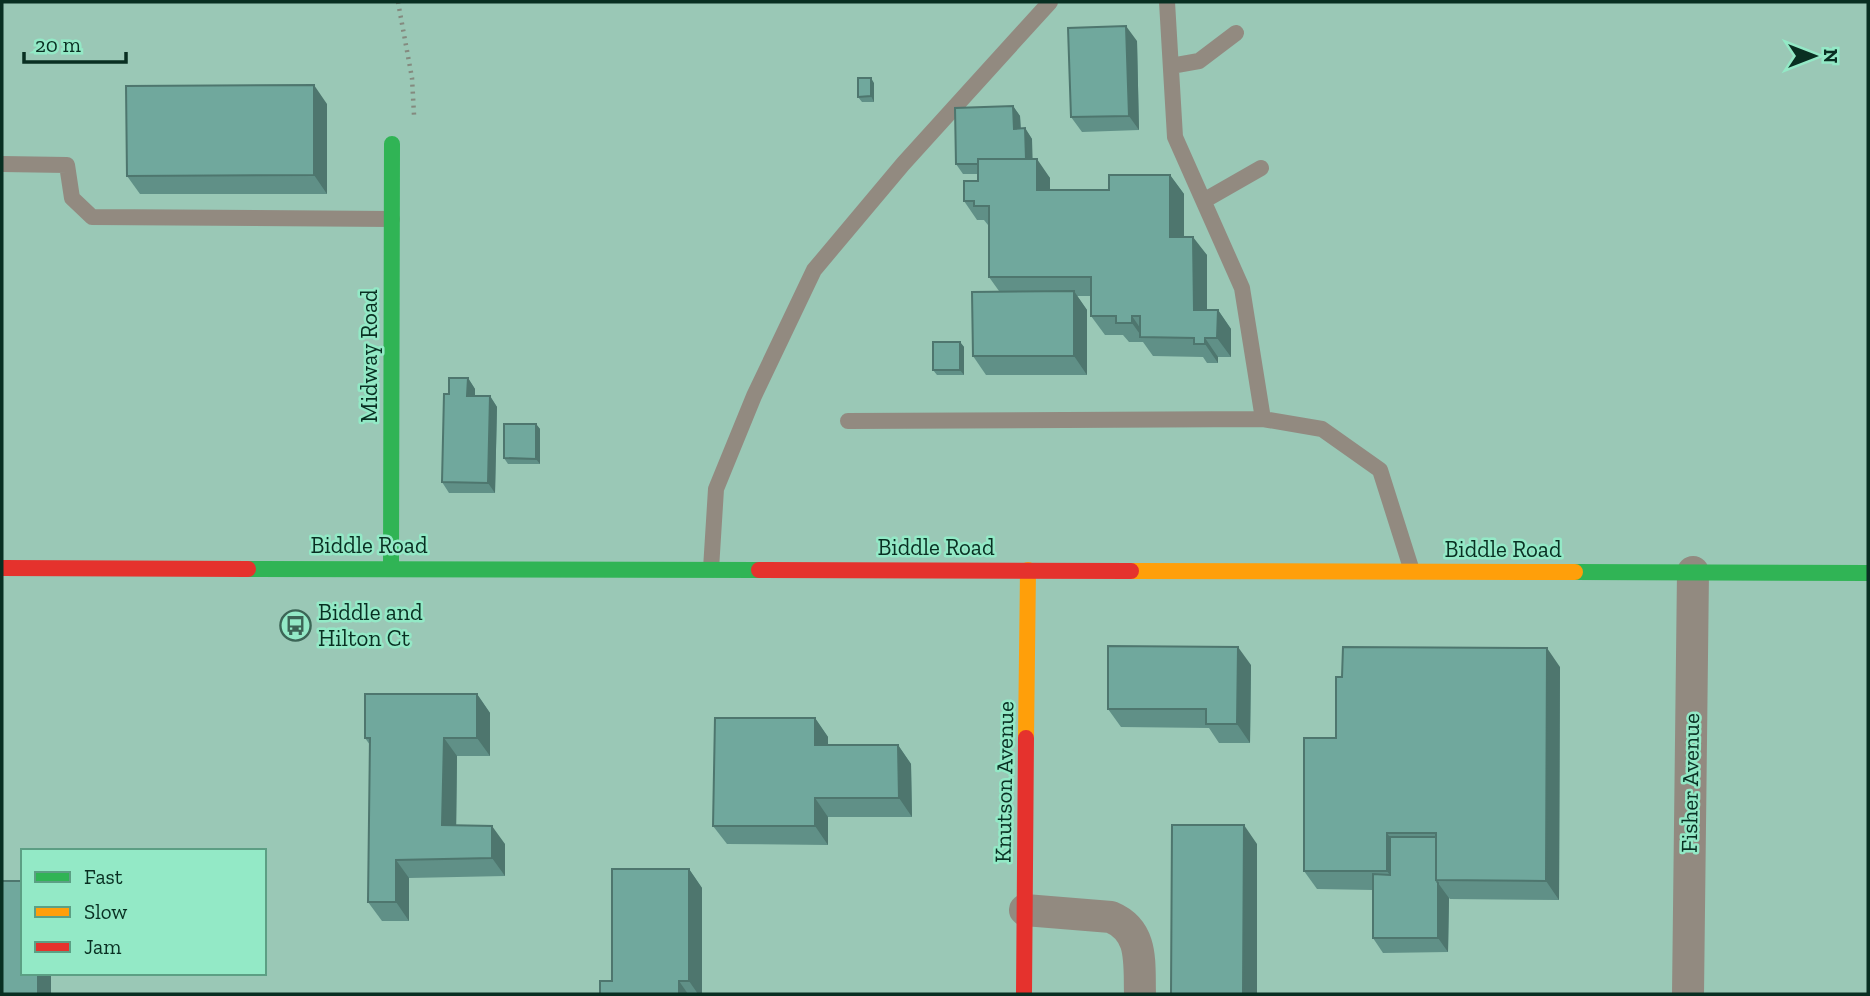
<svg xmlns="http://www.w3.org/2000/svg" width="1870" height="996" font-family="'Zilla Slab',serif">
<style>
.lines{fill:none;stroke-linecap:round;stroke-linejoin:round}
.path{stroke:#848a7f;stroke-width:4.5;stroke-dasharray:2 5;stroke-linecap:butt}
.lane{stroke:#928a80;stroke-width:16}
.street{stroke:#928a80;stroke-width:32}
.fast{stroke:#30b455;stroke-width:16}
.slow{stroke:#ff9f0a;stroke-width:16}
.jam{stroke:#e5322d;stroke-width:16}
.wall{fill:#609087}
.shaded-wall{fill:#4e766e}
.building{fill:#70a89d;stroke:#4e766e;stroke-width:2}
.labels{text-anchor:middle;stroke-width:5;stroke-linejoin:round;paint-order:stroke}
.street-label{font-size:23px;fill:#092f22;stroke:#93e9c6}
.poi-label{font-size:23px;fill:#092f22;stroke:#93e9c6;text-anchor:start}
</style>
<rect width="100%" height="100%" fill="#9ac8b6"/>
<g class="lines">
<!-- path -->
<path class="path" d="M398 2 412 78 414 115"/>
<!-- lane -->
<path class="lane" d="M1167 2 1175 137 1242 288 1263 419
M1171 66 1199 61 1236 33
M2 164 67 165 72 198 92 217 392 219
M1205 200 1261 168
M848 421 1263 419 1322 429 1380 470 1412 571
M711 569 716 489 754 396 814 270 903 164 1050 2"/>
<!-- street -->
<path class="street" d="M1025 910 1111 917C1144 931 1139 963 1140 994
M1688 994 1693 572"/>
<!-- fast -->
<path class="fast" d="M391 568 392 144
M248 569 759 570
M1575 572 1868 573"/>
<!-- slow -->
<path class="slow" d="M1131 571 1575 572
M1026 738 1028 570"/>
<!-- jam -->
<path class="jam" d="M2 568 248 569
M759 570 1131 571
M1024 994 1026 738"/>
</g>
<!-- wall -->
<path class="wall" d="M1137 41 1139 130 1082 132 1071 117Z
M874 83V102H862L858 97Z
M327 104V194H140L127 176Z
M1013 106 1020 116 1021 129 1025 128 1032 139V159L1050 178V190H1109L1170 175 1184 194V237L1207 255V310H1218L1231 329V357H1218V363H1207L1203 357 1153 356 1143 342H1129L1123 335H1105L1091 316V296H1077L1087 310V375H986L973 356 999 291 989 277V225H988L984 220H977L964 201 978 181V174H963L956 164Z
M960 342 964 347V375H937L933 370Z
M468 378 475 389V396H490L497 407 495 493H449L442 482 449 394Z
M536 424 540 429V464H508L504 458Z
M1251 665 1250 743H1219L1209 728 1121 727 1108 709Z
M1560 667 1559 900 1450 899 1449 898 1448 952 1383 953 1373 938V890L1317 889 1304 871 1336 738Z
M477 694 490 713V756H457L456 825 505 844V876L409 878V921H382L368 902 370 745 365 738Z
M815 718 828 737V745H898L911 764 912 817H828V845L727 844 713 826Z
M689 869 702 888V994H600L612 981Z"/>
<!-- shaded-wall -->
<path class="shaded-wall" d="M1126 26 1137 41 1139 130 1129 116Z
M871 78 874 83V102L871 96Z
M314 85 327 104V194L314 175Z
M1013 106 1020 116 1021 139 1014 129Z
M1025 128 1032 139 1033 172 1026 162Z
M1037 159 1050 178V208L1037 190Z
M1170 175 1184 194V256L1170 237Z
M1193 237 1207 255V329L1194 310Z
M1074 291 1087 310V375L1074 356Z
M1218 310 1231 329V357L1217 338Z
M1132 316 1145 335 1142 337 1132 323Z
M1205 338 1218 357V363L1205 344Z
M960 342 964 347V375L960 370Z
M468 378 475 389V406L467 396Z
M490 396 497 407 495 493 488 483Z
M536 424 540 429V464L536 459Z
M1238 647 1251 665 1250 743 1237 724Z
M1547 648 1560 667 1559 900 1546 881Z
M477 694 490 713V756L477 738Z
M815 718 828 737V764L815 745Z
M444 738 457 756 456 844 442 825Z
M898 745 911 764 912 817 899 798Z
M815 798 828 817V845L815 826Z
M1244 825 1257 844V994H1243Z
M492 826 505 844V876L492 858Z
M1387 833 1400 852V890L1387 871Z
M396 860 409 878V921L396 902Z
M689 869 702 888V994H698L689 981Z
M1438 883 1449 898 1448 952 1438 938Z
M38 973H49L51 976V994H38Z
M679 981 688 994H679Z"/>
<!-- building -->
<path class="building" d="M1126 26 1129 116 1071 117 1068 28Z
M858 78H871V96L858 97Z
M314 85V175L127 176 126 86Z
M1013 106 1014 129 1025 128 1026 159H978V164H956L955 108Z
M978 159H1037V190H1109V175H1170V237H1193L1194 310H1218L1217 338H1205V344H1194V338L1140 337V316H1132V323H1116V316H1091V277H989V206H974V201H964V181H978Z
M1074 291V356H973L972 292Z
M933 342H960V370H933Z
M449 378H468L467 396H490L488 483 442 482 444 394H449Z
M504 424H536V459L504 458Z
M1108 646 1238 647 1237 724H1206V709H1108Z
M1343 647 1547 648 1546 881 1436 880V833H1387V871H1304V738H1336V677H1342Z
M365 694H477V738H444L442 825 492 826V858L396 860V902H368L370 738H365Z
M715 718H815V745H898L899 798H815V826H713Z
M1172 825H1244L1243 994H1171Z
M1390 837H1436V880L1438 883V938H1373V874L1390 875Z
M612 869H689V981H679V994H600V981H612Z
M2 881H22L23 973H38V994H2Z"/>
<!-- icons -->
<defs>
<symbol id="bus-ring" viewBox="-11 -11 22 22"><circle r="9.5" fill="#93e9c6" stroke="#3c6556" stroke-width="1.5"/><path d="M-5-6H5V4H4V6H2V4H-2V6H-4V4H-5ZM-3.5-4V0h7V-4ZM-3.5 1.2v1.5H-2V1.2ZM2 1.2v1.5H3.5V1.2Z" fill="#3c6556"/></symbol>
</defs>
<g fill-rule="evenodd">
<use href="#bus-ring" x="278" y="608" width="35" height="35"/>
</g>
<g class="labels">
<!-- street labels -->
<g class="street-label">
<text transform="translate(369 356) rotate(-90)" y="8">Midway Road</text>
<text x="369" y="553">Biddle Road</text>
<text x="936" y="555">Biddle Road</text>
<text x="1503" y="557">Biddle Road</text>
<text transform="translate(1004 782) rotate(-89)" y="8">Knutson Avenue</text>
<text transform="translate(1690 783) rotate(-89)" y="8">Fisher Avenue</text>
</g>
<!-- poi labels -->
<g class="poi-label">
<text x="318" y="620">Biddle and<tspan x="318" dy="26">Hilton Ct</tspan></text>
</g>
</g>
<!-- border -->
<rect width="1870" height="996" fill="none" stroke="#092f22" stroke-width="7"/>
<!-- legend -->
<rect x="21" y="849" width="245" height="126" fill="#93e9c6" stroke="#5c9f84" stroke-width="2"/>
<rect x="35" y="872" width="35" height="10" fill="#30b455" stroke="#5c9f84" stroke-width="2"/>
<text x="84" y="884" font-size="21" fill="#092f22">Fast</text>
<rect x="35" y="907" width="35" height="10" fill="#ff9f0a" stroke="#5c9f84" stroke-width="2"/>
<text x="84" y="919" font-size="21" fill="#092f22">Slow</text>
<rect x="35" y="942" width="35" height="10" fill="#e5322d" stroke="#5c9f84" stroke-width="2"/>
<text x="84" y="954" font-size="21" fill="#092f22">Jam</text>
<!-- north arrow -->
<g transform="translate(1814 56) rotate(90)" stroke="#93e9c6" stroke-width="5" paint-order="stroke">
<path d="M0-5L12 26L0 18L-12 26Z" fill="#092f22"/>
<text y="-10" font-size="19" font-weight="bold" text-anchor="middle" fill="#092f22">N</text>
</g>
<!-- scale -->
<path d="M24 52v10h102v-10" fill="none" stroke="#092f22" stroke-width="3.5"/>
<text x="35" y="52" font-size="21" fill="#092f22" stroke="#93e9c6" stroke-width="5" paint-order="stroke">20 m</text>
</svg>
